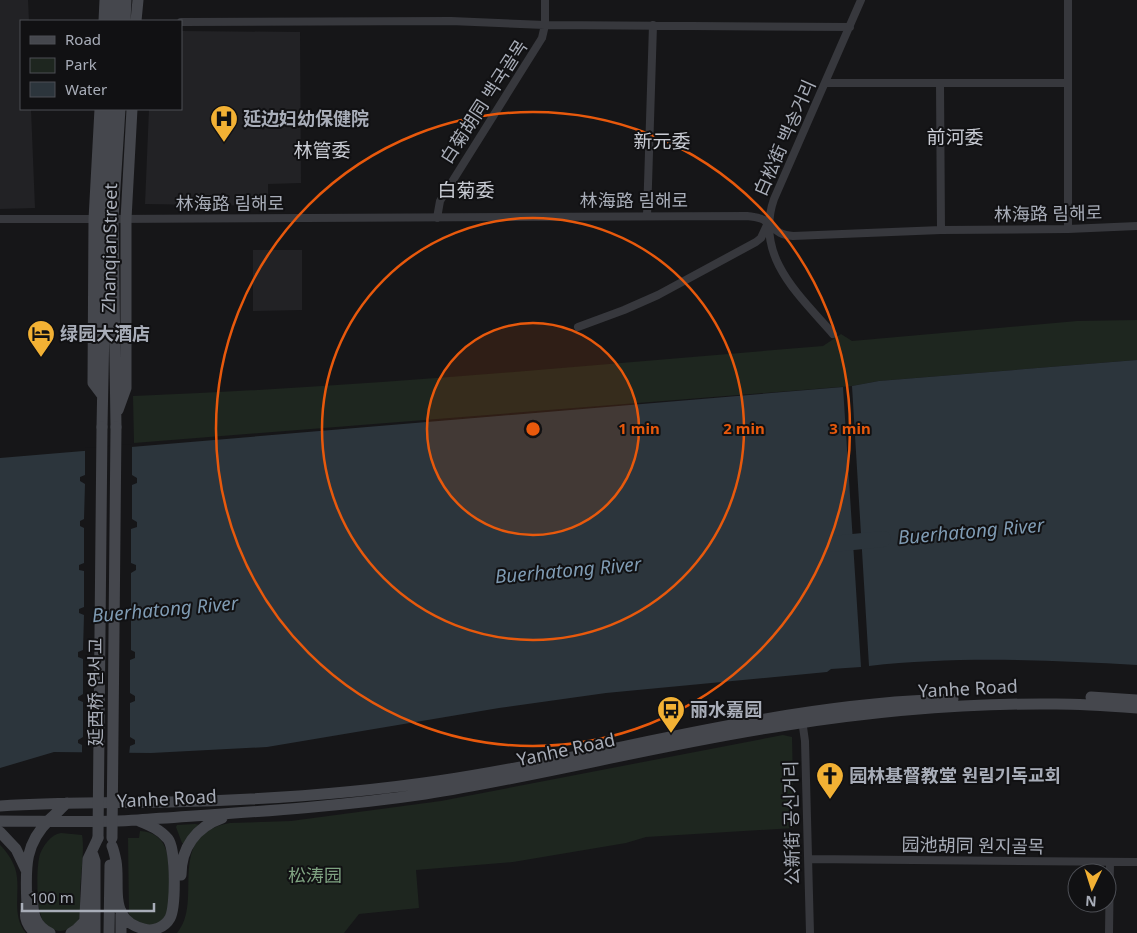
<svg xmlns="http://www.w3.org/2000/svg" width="1137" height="933" font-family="'Noto Sans','Noto Sans SC','Noto Sans KR',sans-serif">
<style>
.built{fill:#222225}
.green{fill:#1e261f}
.water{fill:#2c353c}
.pier{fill:#161618}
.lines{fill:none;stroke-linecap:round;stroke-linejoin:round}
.river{stroke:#2c353c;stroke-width:16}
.street{stroke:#37383d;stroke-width:8}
.secondary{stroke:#45474d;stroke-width:11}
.secondary-bridge{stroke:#45474d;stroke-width:11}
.ring{fill:none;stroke:#e8590c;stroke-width:2.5}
.labels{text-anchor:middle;stroke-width:4;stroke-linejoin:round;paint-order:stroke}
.street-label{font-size:18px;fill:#a8adb8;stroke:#111113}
.poi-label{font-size:18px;font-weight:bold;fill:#a8adb8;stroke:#111113;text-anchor:start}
.park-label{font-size:18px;fill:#7fa381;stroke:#111113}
.neighbourhood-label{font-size:19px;fill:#c9ccd4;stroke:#111113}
.water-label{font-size:19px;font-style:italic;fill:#7f9bb3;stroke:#111113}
.centre{fill:#e8590c;stroke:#111113;stroke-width:2.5}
.ring-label{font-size:15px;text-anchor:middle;font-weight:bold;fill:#e8590c;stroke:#111113;stroke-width:4;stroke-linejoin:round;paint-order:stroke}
</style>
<rect width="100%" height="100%" fill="#161618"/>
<!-- built -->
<path class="built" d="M0 0H28L29 21H21V109H31L35 208 0 209Z
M181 31 300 32 301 183 268 184V206L145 204 149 109H181Z
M253 250H302V310L253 311Z"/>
<!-- green -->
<path class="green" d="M1137 320V360L879 381 852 386 134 443 133 396C363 387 593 365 823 346L841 334 852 341 1077 321Z
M783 735 792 737 794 828 646 837 626 843 513 862 416 870 419 908 359 914 344 933H177C205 901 163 835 230 823L291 821 441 801Z
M195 824 200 825 184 844 182 843 176 827 177 825Z
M140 831C171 833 169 862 169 885 169 894 171 906 166 915 161 923 155 924 147 926L132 918 129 914 128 838H139Z
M61 833 82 835C85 850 80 878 80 896 80 903 82 916 77 922 73 927 66 931 60 931 55 931 47 927 44 922 36 912 36 867 40 854 44 845 50 835 61 833Z
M0 845C6 851 12 859 15 868 22 889 10 914 26 933H0Z"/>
<!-- water -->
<path class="water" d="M1137 360V665C1048 660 958 656 869 666L852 386 879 381Z
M843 387 861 667 831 669 827 672 606 693 499 708 267 747 151 753 54 752 0 768V458Z"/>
<!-- pier -->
<path class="pier" d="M132 444V475L137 478V483L132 485V519L137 522V527L131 529V563L136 565V570L131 573V607L136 609V615L131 617V650L135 652V658L130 660V693L135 696V701L130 703V737L135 740V744L130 746 129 755H82V745L78 743V740L83 737V702L78 700V697L83 694V659L78 657V652L83 650 84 615 79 613V609L84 607V571L79 570V565L84 563V528L80 526V521L84 519 85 484 80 481V477L85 475V448Z"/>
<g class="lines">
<!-- river -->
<path class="river" d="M833 544 883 539"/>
<!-- street -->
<path class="street" d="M1068 0V229
M181 22 451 21 545 25 850 27
M825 83H1068
M940 84 941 230
M647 216 653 25
M437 218 440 201 542 38 545 25V0
M0 219H98
M109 219 747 216C753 217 758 217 764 220 777 228 774 234 793 236L941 230 1068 229 1137 226
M578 327 624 310 658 295 756 242 761 238 767 225
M833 334C799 295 754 256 774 199L861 0
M802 720 805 741 810 933
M808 859 1137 862
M1109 933 1110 862"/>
<!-- secondary -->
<path class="secondary" d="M104 21 105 0
M114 21 115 0
M125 21 126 0
M136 21 138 0
M100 109 94 219 93 383 102 395
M118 410 126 388V219L132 109
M102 427 104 326 105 219 110 109
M116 427 113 219 120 109
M1091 697 1137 700
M0 806C56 802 113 803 169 802 259 800 349 794 438 781 610 756 778 703 953 699
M0 821C46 821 92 823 138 820 234 813 330 808 425 794 546 775 665 743 787 725 876 711 966 703 1056 704 1083 704 1110 706 1137 708
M0 832 16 849 26 870
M112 846C114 851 115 856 116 861 119 878 114 899 122 914 126 922 136 927 144 929 153 932 165 927 170 918 176 907 176 849 168 839 160 829 149 825 139 821
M93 855 95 861V933
M181 875C181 848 196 827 222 818
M33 897C32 913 35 926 50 933
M35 933C28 926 23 917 27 908 26 872 22 846 50 819 56 814 61 808 67 803
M71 933 77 929 84 922
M84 933 88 859 98 838
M109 933 110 865
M121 933V911"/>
<!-- secondary-bridge -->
<path class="secondary-bridge" d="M98 838 102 427
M112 838 116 427"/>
</g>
<!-- distance rings -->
<circle cx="533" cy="429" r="106" fill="#e8590c" fill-opacity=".12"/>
<g class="ring">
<circle cx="533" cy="429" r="106"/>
<circle cx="533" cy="429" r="211"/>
<circle cx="533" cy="429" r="317"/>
</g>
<!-- icons -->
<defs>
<symbol id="hospital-pin" viewBox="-11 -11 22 30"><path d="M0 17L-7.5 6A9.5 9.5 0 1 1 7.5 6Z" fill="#f2b134" stroke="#111113"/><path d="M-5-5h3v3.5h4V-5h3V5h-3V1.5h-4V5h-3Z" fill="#111"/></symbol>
<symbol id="hotel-pin" viewBox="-11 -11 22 30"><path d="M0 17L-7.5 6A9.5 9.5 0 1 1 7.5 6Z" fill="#f2b134" stroke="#111113"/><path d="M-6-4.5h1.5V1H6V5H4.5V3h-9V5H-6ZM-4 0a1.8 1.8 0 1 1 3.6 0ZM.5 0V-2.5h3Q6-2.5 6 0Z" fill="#111"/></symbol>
<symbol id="bus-pin" viewBox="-11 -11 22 30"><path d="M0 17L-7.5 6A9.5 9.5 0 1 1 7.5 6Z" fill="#f2b134" stroke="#111113"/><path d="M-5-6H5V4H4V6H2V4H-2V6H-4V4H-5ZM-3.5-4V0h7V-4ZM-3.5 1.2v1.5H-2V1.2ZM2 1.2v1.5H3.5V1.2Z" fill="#111"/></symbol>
<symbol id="church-pin" viewBox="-11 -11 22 30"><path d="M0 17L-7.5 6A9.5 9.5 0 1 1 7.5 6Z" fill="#f2b134" stroke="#111113"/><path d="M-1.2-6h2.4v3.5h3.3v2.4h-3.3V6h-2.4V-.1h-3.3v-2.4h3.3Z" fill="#111"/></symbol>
</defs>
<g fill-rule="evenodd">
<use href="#hospital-pin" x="208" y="103" width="32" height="43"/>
<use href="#hotel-pin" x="25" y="318" width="32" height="43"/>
<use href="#bus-pin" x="655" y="694" width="32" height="43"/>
<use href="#church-pin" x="814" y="760" width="32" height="43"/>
</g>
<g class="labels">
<!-- street labels -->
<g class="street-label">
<text transform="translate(484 102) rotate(-57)" y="6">白菊胡同 백국골목</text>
<text transform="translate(785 138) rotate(-66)" y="6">白松街 백송거리</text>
<text x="634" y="207">林海路 림해로</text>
<text x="230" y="210">林海路 림해로</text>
<text transform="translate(1048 214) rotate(-1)" y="6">林海路 림해로</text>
<text transform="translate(110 248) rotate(-89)" y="6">ZhanqianStreet</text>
<text transform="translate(968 689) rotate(-3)" y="6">Yanhe Road</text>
<text transform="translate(96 692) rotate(-90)" y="6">延西桥 연서교</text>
<text transform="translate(566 750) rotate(-12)" y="6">Yanhe Road</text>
<text transform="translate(167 799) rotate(-3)" y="6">Yanhe Road</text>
<text transform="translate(792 823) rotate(-91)" y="6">公新街 공신거리</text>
<text transform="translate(973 846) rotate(1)" y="6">园池胡同 원지골목</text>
</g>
<!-- poi labels -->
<g class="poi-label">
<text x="243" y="125">延边妇幼保健院</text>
<text x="60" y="340">绿园大酒店</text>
<text x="690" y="716">丽水嘉园</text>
<text x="849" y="782">园林基督教堂 원림기독교회</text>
</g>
<!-- park labels -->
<g class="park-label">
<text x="315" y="882">松涛园</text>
</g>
<!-- neighbourhood labels -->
<g class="neighbourhood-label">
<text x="955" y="144">前河委</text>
<text x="662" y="148">新元委</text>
<text x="322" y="157">林管委</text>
<text x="466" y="197">白菊委</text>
</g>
<!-- water labels -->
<g class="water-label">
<text transform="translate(971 531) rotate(-5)" y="7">Buerhatong River</text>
<text transform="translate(568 570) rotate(-5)" y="7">Buerhatong River</text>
<text transform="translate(165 609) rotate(-5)" y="7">Buerhatong River</text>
</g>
</g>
<circle cx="533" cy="429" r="8" class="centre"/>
<g class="ring-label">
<text x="639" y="434">1 min</text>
<text x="744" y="434">2 min</text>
<text x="850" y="434">3 min</text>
</g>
<!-- legend -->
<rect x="20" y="20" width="162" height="90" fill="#111113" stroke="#4d4f55"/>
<rect x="30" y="36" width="25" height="8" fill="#45474d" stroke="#4d4f55"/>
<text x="65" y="45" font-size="15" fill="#a8adb8">Road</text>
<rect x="30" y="58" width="25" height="15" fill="#1e261f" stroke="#4d4f55"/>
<text x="65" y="70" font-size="15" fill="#a8adb8">Park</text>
<rect x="30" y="82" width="25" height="15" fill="#2c353c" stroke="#4d4f55"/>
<text x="65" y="95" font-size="15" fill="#a8adb8">Water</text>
<!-- north arrow -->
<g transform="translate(1092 888) rotate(184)"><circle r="24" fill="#111113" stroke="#4d4f55"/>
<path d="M0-4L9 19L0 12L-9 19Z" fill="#f2b134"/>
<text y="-8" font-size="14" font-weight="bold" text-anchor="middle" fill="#a8adb8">N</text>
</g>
<!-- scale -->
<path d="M22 903v8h132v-8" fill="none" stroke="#a8adb8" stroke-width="2.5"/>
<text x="30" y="903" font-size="15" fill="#a8adb8" stroke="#111113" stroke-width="4" paint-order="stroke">100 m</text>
</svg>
